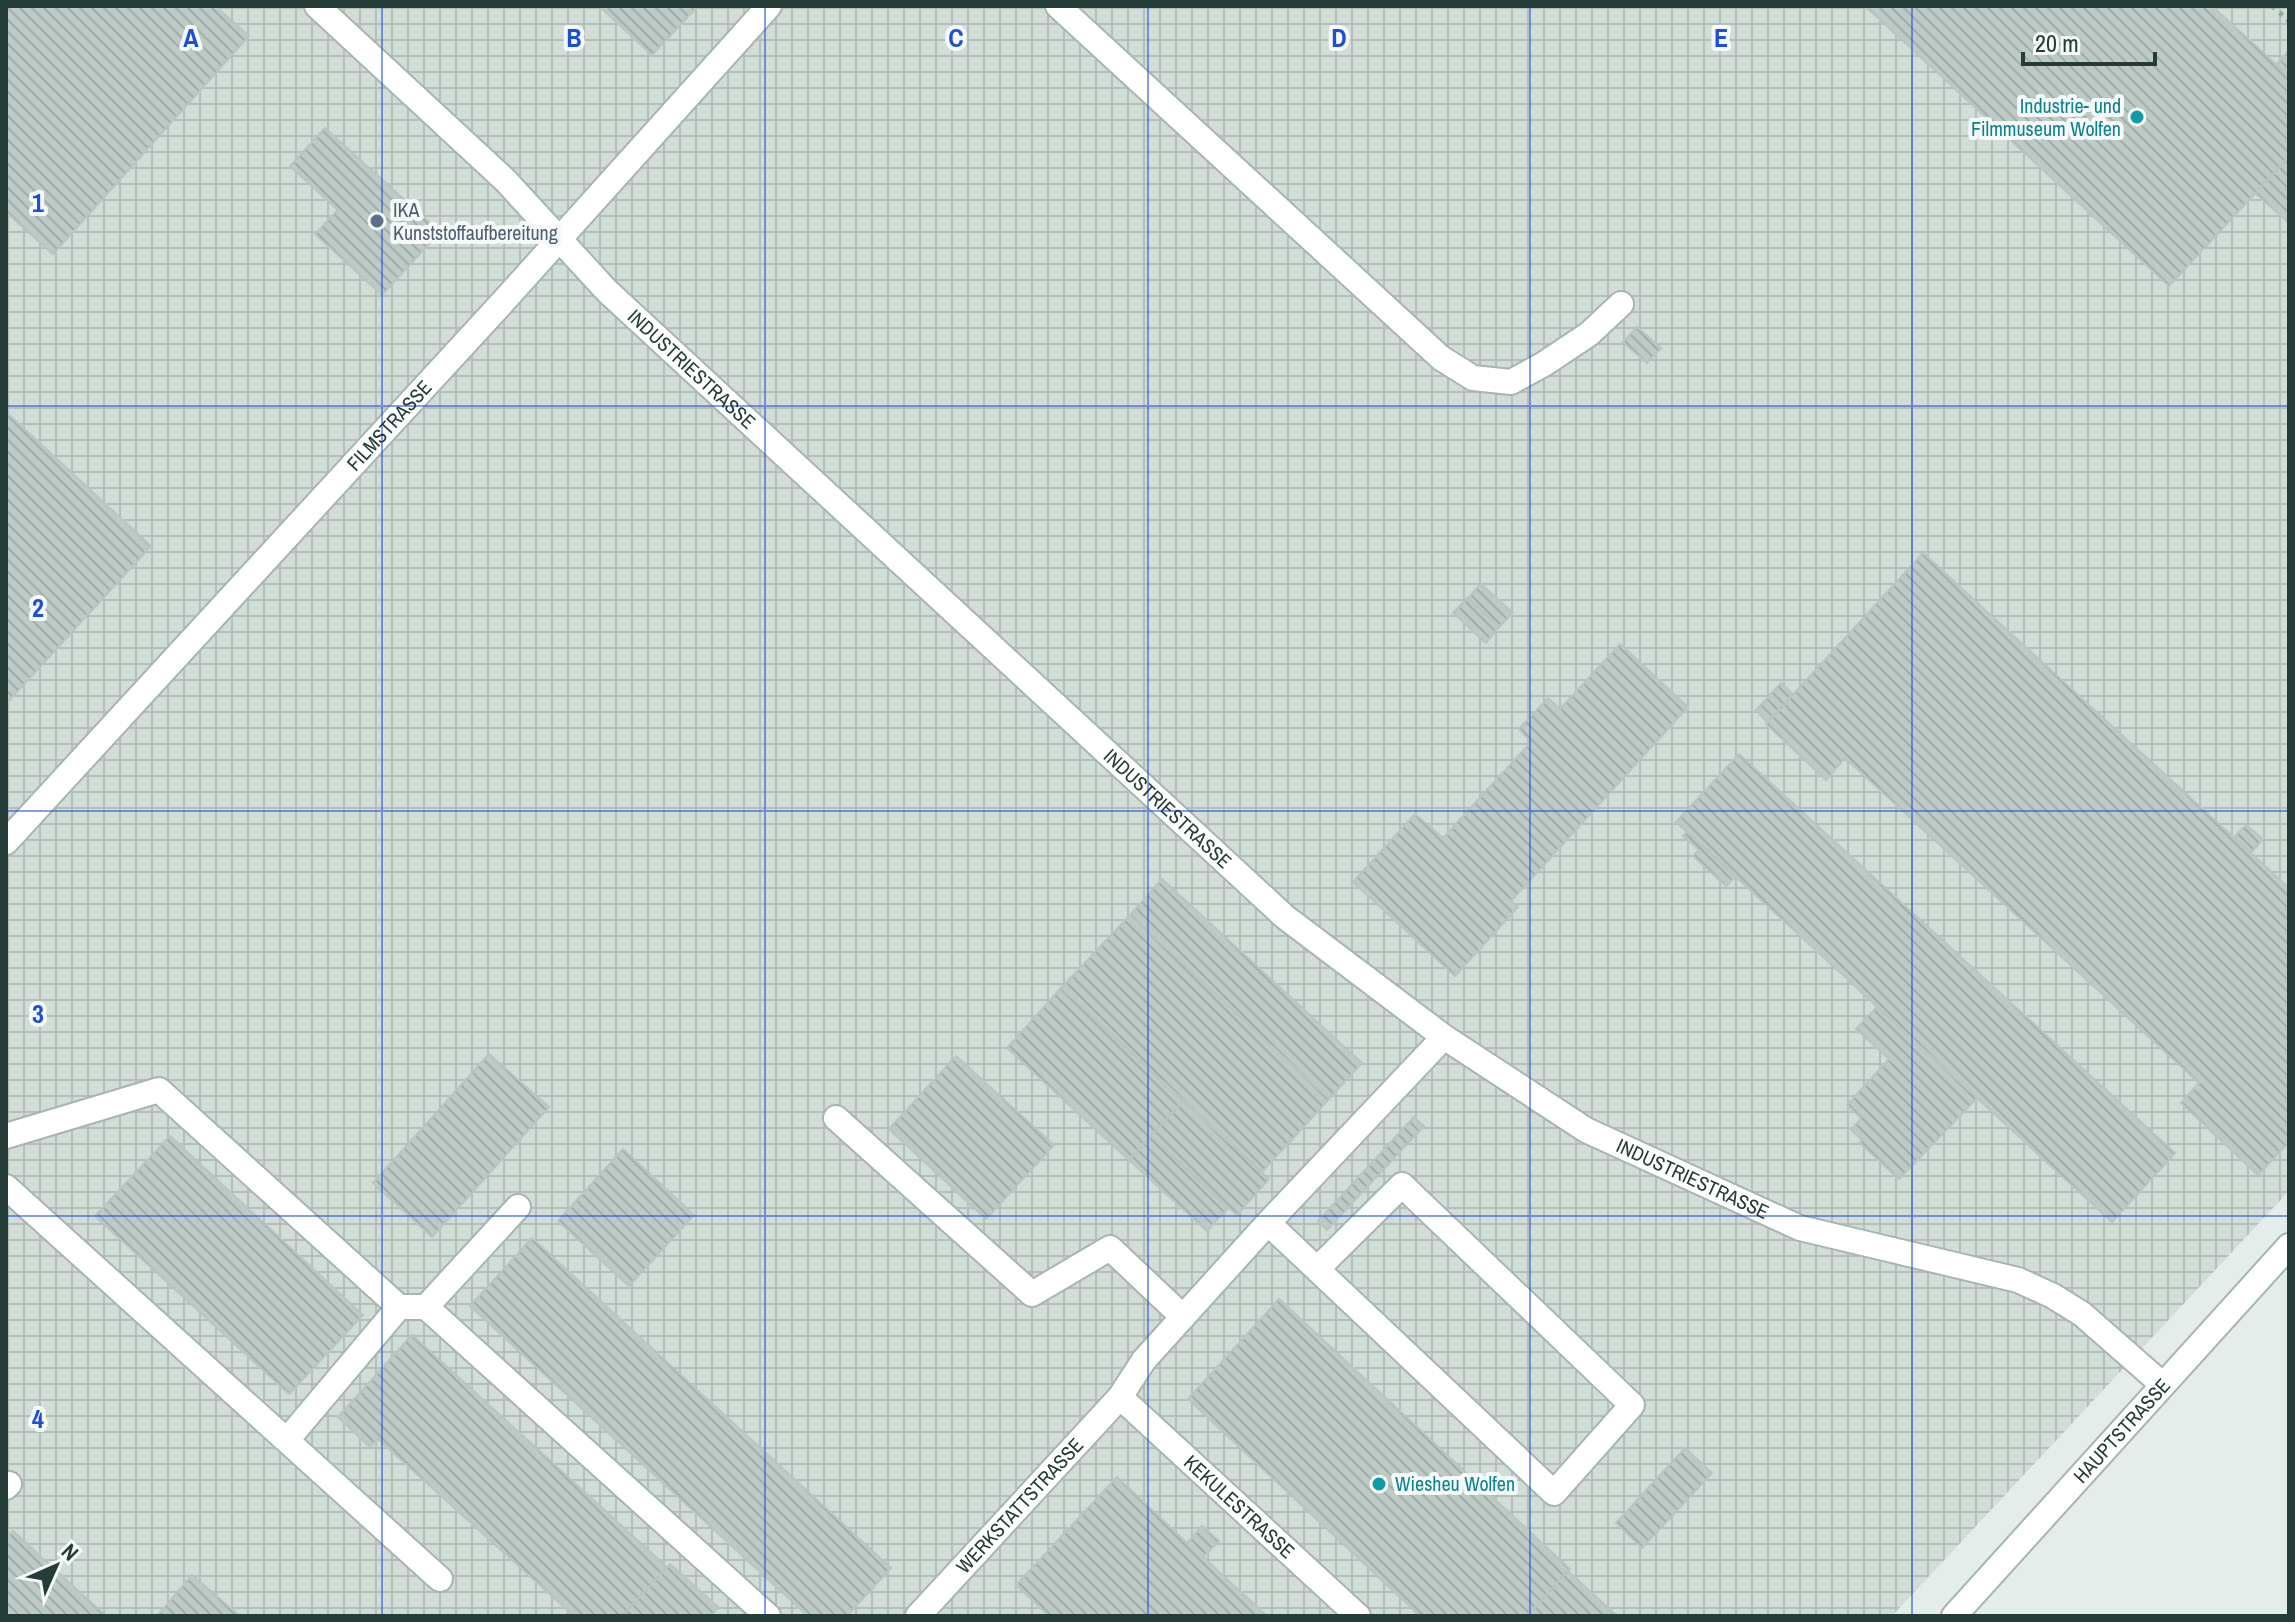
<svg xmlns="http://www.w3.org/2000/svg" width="2295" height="1622" font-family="'Archivo Narrow',sans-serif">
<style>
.industrial{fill:url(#industrial-grid)}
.building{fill:url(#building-back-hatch);stroke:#b7c6c1;stroke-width:2}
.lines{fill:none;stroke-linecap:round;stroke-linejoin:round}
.minor-casing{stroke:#a7b5b0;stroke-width:28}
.path{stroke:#87aea4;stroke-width:5;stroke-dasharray:4 6;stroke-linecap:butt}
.minor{stroke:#fff;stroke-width:24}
.grid{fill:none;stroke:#1d4ed8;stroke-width:2;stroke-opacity:0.55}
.culture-dot{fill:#0f9aa8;stroke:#f5f9f7;stroke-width:3}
.service-dot{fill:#5c6f8a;stroke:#f5f9f7;stroke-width:3}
.labels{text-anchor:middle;stroke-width:8;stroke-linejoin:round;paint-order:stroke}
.culture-label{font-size:20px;fill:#0d838f;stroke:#f5f9f7;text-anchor:end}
.service-label{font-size:20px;fill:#4e5e75;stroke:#f5f9f7;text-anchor:start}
.street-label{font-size:20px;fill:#253d38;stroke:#f5f9f7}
.grid-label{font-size:26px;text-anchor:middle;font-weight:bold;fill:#1d4ed8;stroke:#f5f9f7;stroke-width:8;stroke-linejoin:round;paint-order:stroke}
</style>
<defs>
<pattern id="industrial-grid" width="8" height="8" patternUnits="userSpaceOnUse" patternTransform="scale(2)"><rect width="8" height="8" fill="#d3ddd8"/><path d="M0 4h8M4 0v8" fill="none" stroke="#b5bfba"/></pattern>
<pattern id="building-back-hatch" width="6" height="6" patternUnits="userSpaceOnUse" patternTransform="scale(2)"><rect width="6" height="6" fill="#bdcac6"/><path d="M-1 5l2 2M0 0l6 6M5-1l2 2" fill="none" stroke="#a2aeab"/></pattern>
</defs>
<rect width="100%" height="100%" fill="#e4ede9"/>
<!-- industrial -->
<path class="industrial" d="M6 6H2289V1191L1892 1616H6Z"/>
<!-- building -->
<path class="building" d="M6 6H215L249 36 53 254 6 212Z
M599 6H698L652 55Z
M1865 6H2212L2289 76V157L2169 286Z
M2289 50V76L2276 65Z
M325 128 440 232 382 295 315 234 338 210 290 166Z
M2289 157V223L2255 193Z
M1637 327 1661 348 1647 363 1623 342Z
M6 412 151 546 6 704Z
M1923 553 2289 888V1142L2258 1175 2181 1103 2199 1083 1845 758 1826 780 1766 724Z
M1481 584 1513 613 1499 627 1468 598Z
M1467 598 1499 627 1486 643 1453 613Z
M1620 644 1688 707 1511 901 1518 907 1455 976 1353 882 1415 814 1443 838 1531 742 1519 729 1548 698 1560 709Z
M1781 683 1793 694 1767 722 1756 710Z
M1739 754 2175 1153 2112 1222 1676 822Z
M2246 825 2261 837V841L2251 853 2234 837Z
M1687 832 1736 876 1726 886 1693 856 1699 850 1683 836Z
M1162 879 1362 1063 1329 1099 1130 915Z
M1130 915 1329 1099 1262 1172 1061 988Z
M1061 988 1183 1101 1129 1160 1007 1048Z
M1877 1007 1977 1098 1899 1179 1860 1143 1862 1140 1851 1130 1861 1118 1847 1105 1889 1059 1856 1029Z
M489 1054 549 1107 432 1237 373 1183Z
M956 1056 1054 1145 986 1219 889 1129Z
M1183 1101 1269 1179 1237 1215 1151 1136Z
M1414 1117 1424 1126 1327 1230 1318 1221Z
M170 1136 363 1315 289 1394 95 1216Z
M1151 1136 1228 1208 1207 1231 1129 1160Z
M623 1149 694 1215 629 1286 558 1221Z
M532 1238 891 1568 847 1616H808L470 1306Z
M1279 1299 1570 1569 1527 1616H1420L1188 1399Z
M412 1335 667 1567 622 1616H574L378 1439 370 1447 338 1417Z
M1685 1448 1712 1473 1642 1548 1616 1523Z
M1117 1477 1187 1543 1202 1526 1219 1541 1203 1557 1267 1616H1049L1016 1585Z
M13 1531 106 1616H6V1538Z
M670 1564 718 1607 711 1616H622Z
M1568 1571 1617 1616H1527Z
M192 1575 240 1616H157Z"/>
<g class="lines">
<defs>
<g id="minor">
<path id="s1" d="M317 6 506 181 607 291 1285 917 1444 1037 1586 1130 1800 1228 2018 1280 2053 1296 2082 1314 2163 1385"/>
<path d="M1058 6 1441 358 1473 378 1511 382 1544 364 1589 334 1621 304"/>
<path id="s2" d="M6 842 501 304 769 6"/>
<path d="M836 1118 1032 1294 1110 1248 1183 1317"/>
<path d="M6 1136 159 1090 399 1307 287 1440"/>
<path d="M6 1187 440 1579"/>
<path d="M1317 1269 1402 1185 1632 1405 1554 1493 1268 1223 1444 1037"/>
<path d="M399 1307H426L768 1616"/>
<path d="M426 1307 518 1207"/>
<path id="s3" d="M1120 1397 1358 1616"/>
<path d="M6 1487 9 1484"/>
<path id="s4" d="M918 1616 1120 1397 1144 1360 1268 1223"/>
<path id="s5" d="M1954 1616 2289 1246"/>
</g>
</defs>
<!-- minor casing -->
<use href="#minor" class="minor-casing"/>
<!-- path -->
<path class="path" d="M2272 6 2289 21"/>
<!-- minor -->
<use href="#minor" class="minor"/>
</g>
<!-- grid -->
<path class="grid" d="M382 6V1616M765 6V1616M1148 6V1616M1530 6V1616M1912 6V1616M6 406H2289M6 811H2289M6 1216H2289"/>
<!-- markers -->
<g class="culture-dot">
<circle cx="2137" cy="117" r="8"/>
<circle cx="1379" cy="1484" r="8"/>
</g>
<circle class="service-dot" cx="377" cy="221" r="8"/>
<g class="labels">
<!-- culture labels -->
<g class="culture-label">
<text x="2121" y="113">Industrie- und<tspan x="2121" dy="23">Filmmuseum Wolfen</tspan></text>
<text x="1395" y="1491" text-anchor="start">Wiesheu Wolfen</text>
</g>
<!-- service labels -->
<g class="service-label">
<text x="393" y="217">IKA<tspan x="393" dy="23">Kunststoffaufbereitung</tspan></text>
</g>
<!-- street labels -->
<g class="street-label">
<text dy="7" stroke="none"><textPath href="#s1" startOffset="522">INDUSTRIESTRASSE</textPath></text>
<text dy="7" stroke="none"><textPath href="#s2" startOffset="566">FILMSTRASSE</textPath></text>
<text dy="7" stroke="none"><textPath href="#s1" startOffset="1170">INDUSTRIESTRASSE</textPath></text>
<text dy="7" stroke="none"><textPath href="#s1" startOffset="1816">INDUSTRIESTRASSE</textPath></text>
<text dy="7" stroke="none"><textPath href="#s5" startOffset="250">HAUPTSTRASSE</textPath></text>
<text dy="7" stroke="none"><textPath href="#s4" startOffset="150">WERKSTATTSTRASSE</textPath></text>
<text dy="7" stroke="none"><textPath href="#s3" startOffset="162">KEKULESTRASSE</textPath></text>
</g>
</g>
<g class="grid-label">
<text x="191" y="47">A</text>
<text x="574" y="47">B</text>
<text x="956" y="47">C</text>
<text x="1339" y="47">D</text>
<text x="1721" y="47">E</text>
<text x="38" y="212">1</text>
<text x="38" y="617">2</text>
<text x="38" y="1023">3</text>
<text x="38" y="1428">4</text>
</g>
<!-- border -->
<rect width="2295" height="1622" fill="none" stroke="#253d38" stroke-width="16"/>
<!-- north arrow -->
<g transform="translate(56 1566) rotate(45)" stroke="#f5f9f7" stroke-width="6" paint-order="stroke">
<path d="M0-6L14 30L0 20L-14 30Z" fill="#253d38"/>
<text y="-12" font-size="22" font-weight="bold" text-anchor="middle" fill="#253d38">N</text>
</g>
<!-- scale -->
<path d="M2023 52v12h132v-12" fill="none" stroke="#253d38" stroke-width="4"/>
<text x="2035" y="52" font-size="24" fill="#253d38" stroke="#f5f9f7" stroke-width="6" paint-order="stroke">20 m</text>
</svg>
